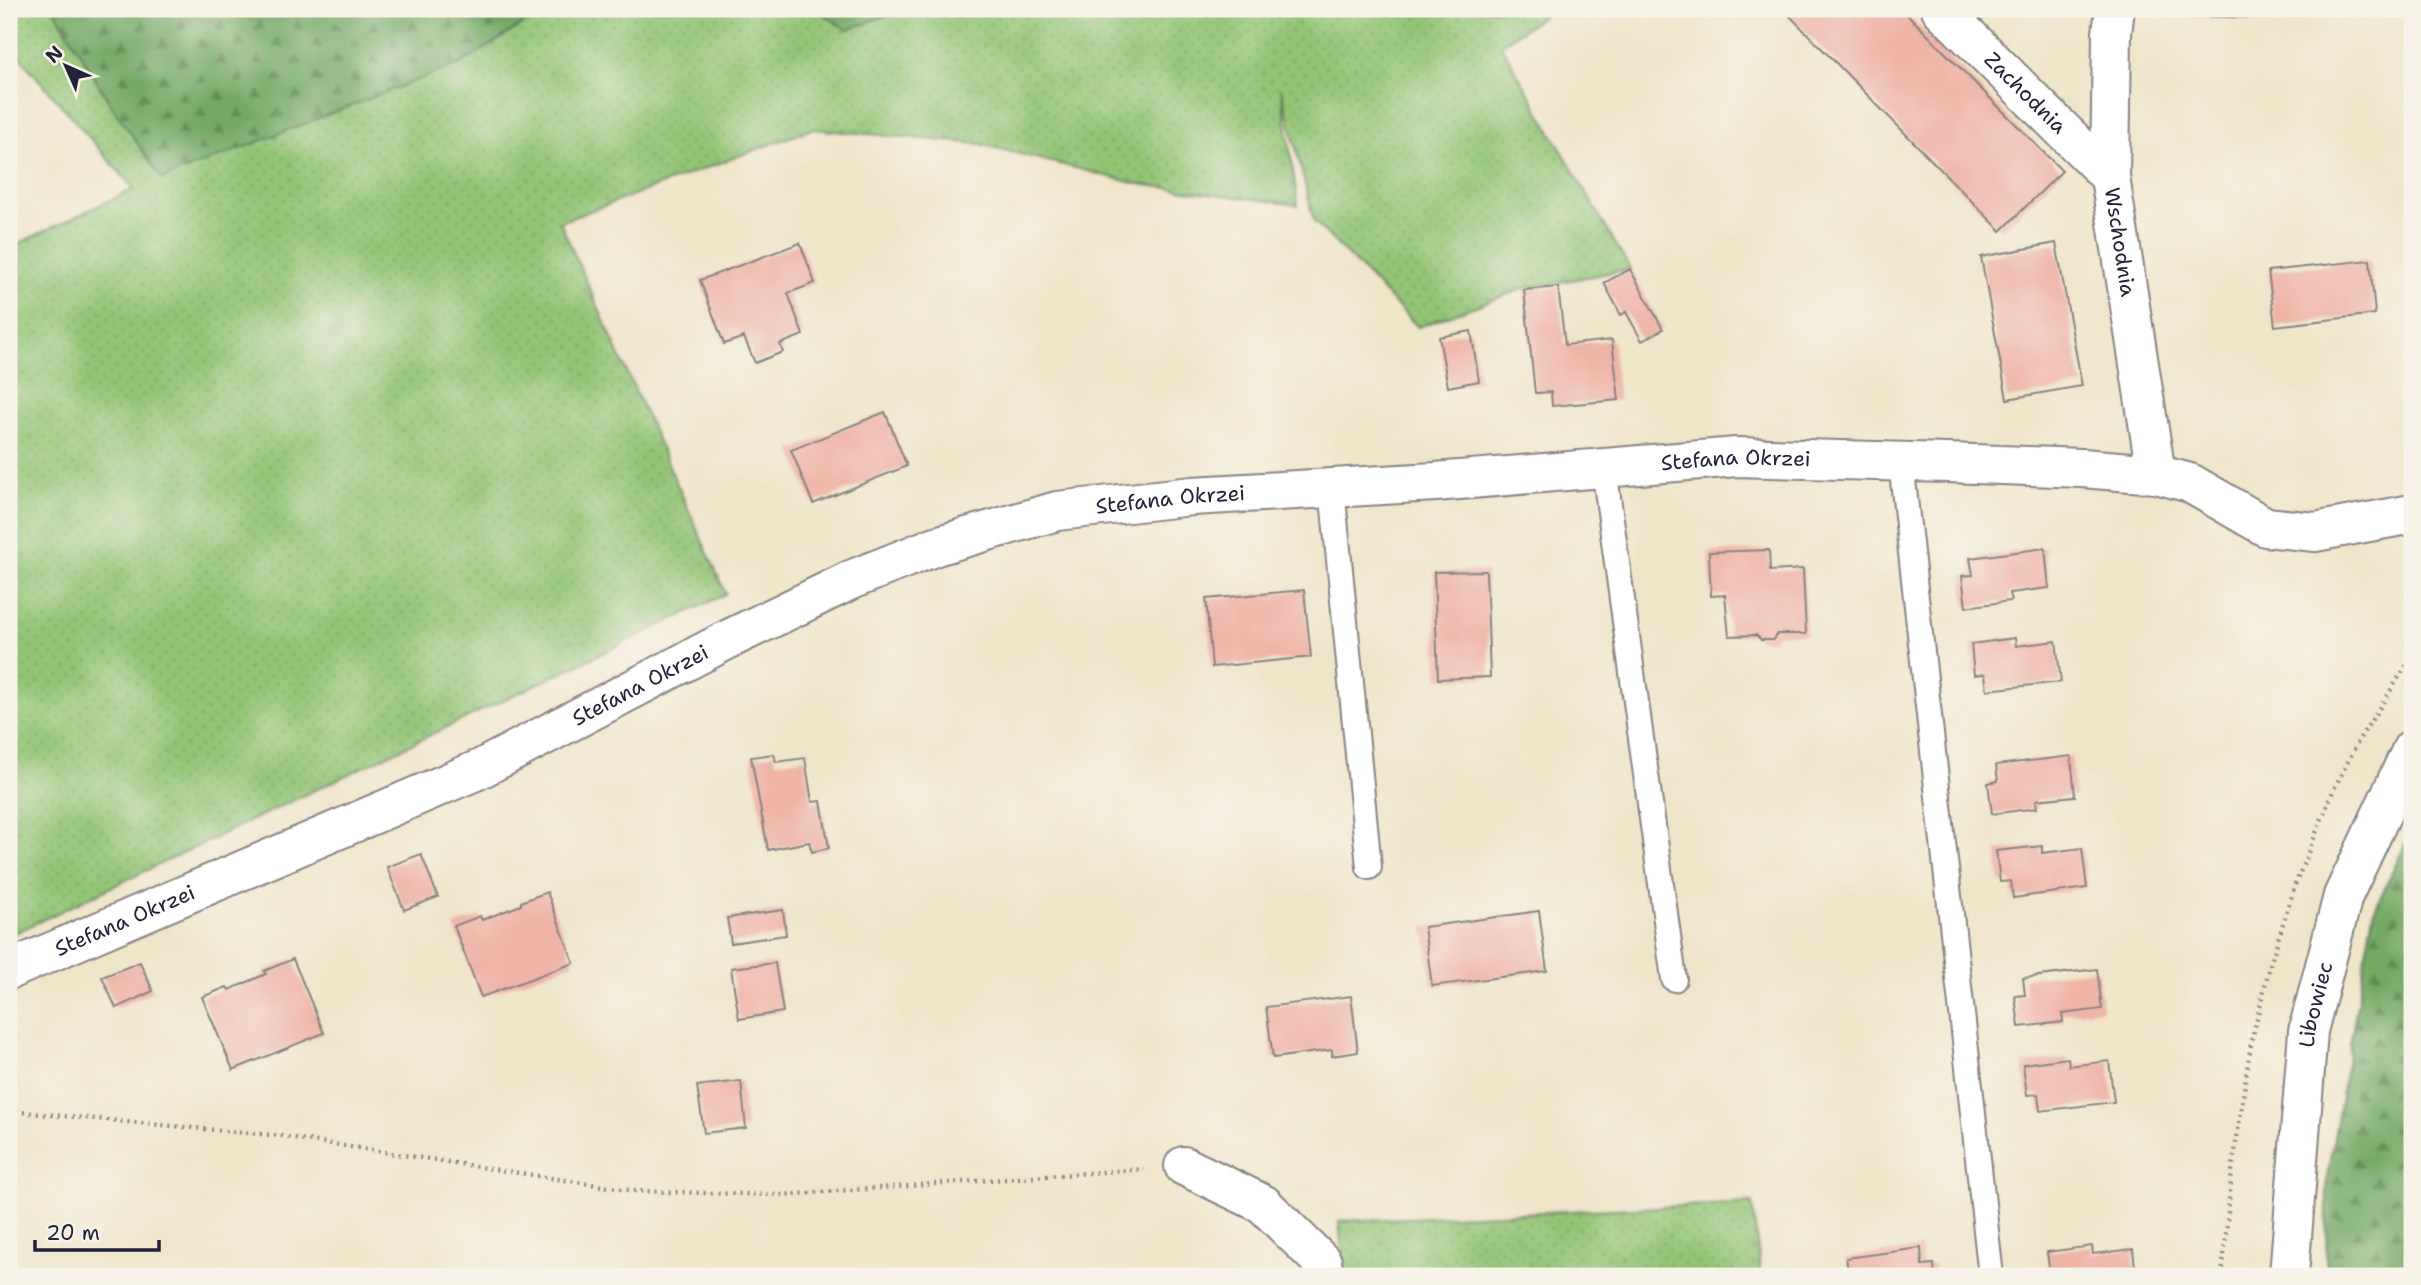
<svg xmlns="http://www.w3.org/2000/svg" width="2421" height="1285" font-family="'Shantell Sans',sans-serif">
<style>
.grass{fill:url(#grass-dots);stroke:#5a7358;stroke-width:2}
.forest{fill:url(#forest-firs);stroke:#4b6650;stroke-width:2}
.building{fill:#eeb4a6}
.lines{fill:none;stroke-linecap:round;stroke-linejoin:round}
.service-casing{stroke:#888482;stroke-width:28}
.minor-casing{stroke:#888482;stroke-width:42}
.tertiary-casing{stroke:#888482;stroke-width:42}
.path{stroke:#888482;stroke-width:4.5;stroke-dasharray:2 5;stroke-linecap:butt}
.service{stroke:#fff;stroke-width:24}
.minor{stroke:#fff;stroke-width:38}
.tertiary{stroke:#fff;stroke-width:38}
.labels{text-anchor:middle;stroke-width:7;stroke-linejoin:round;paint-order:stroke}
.street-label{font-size:21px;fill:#22223b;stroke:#f7f3e8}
</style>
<defs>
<pattern id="grass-dots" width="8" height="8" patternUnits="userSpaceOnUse" patternTransform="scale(1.75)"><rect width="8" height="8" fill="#91c475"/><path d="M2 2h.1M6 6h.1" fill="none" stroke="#7da866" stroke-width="1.8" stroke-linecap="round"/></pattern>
<pattern id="forest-firs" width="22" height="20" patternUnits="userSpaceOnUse" patternTransform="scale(1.75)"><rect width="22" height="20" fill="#74aa66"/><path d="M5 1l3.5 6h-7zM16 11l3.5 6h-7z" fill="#5f8a55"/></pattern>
</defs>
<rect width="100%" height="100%" fill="#f7f3e8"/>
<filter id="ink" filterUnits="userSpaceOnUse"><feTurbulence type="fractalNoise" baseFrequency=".0143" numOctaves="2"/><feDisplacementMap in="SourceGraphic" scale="14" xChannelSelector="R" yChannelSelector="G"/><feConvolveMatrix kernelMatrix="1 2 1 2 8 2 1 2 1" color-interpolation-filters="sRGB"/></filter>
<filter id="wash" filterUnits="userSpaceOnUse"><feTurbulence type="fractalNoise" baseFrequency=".00686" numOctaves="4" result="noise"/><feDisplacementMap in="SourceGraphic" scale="28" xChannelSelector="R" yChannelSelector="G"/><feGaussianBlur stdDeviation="1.57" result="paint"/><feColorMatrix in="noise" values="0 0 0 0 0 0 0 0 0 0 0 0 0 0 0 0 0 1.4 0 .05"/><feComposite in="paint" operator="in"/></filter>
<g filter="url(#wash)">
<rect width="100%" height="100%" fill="#efe5c9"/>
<!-- grass -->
<path class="grass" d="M9 9H1553L1501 45 1630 269 1522 289 1418 327 1314 221 1281 88 1298 205 1138 184 980 144 812 129 560 222 726 594 9 936V248L134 189 9 45Z
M1752 1203 1761 1276H1344L1339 1221Z"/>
<!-- forest -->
<path class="forest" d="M54 9H546L464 62 162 179 107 99Z
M816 9H905L847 30Z
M2412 830V1276H2326L2327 1177 2373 913Z"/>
<g id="blocks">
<!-- building -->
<path class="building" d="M1783 9H1902L2062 171 2001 231Z
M2192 9H2253V18L2192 16Z
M800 243 815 283 788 293 803 335 780 344 783 352 755 363 744 337 724 344 700 280Z
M2056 243 2082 386 2007 399 1981 257Z
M2370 260 2375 314 2275 326 2268 271Z
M1630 269 1663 329 1642 341 1626 312 1621 315 1604 283Z
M1558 287 1565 345 1612 340 1619 400 1552 406 1551 392 1535 393 1524 290Z
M1471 331 1479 381 1448 387 1439 337Z
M885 412 907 466 813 504 791 450Z
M2045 548 2049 588 2009 593 2011 601 1966 607 1962 576 1973 575 1970 558Z
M1769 550 1770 571 1803 569 1806 634H1778L1773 640H1761L1756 635 1729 636 1725 595 1711 596 1709 552Z
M1486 571 1490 677 1438 679 1434 572Z
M1304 590 1311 657 1212 667 1206 599Z
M2015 638 2016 646 2056 641 2061 682 1987 690 1985 674 1974 675 1971 644Z
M774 754 776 762 805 758 812 802 821 801 829 848 812 852 809 842 768 850 751 757Z
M2071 756 2075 796 2036 800 2037 808 1992 814 1988 783 1998 781 1996 765Z
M2042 846V853L2082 848 2087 888 2013 898 2011 881 2000 882 1996 851Z
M421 854 438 897 404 910 387 867Z
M547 892 574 963 481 997 454 926 480 916 482 920 521 905V902Z
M783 910 786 935 731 943 727 918Z
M1539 911 1547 971 1432 986 1424 927Z
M293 959 324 1033 233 1070 202 997 227 987 229 990 266 974 264 971Z
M140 962 153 991 116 1008 102 977Z
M775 963 783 1012 739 1019 731 968Z
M2097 969 2102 1009 2062 1014 2063 1022 2019 1027 2015 996 2025 995 2023 978Z
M1351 996 1358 1052 1332 1056V1050L1273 1058 1266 1007Z
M2068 1058 2069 1066 2109 1061 2114 1102 2040 1111 2038 1094 2027 1095 2023 1064Z
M741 1081 746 1128 704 1133 697 1086Z
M2092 1246 2093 1254 2133 1249 2136 1276H2050L2047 1252Z
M1921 1248 1922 1265 1934 1264 1935 1276H1849L1846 1258Z"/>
</g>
</g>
<g filter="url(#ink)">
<use href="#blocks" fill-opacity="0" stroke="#888482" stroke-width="2"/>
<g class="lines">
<defs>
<path id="service" d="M1901 462 1991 1276
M1604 468 1674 979
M1332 488 1369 867"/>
<g id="minor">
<path id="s1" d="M1941 9 2110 177"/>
<path id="s2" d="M2115 9 2112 33 2110 177 2156 474"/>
<path id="s3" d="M9 970 480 769 729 639 853 579 936 546 1057 511 1192 496 1435 482 1737 457 1947 463 2082 468 2156 474 2190 483 2266 527 2315 532 2412 514"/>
<path d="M1184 1166 1263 1204 1322 1262 1324 1276"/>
</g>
<g id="tertiary">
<path id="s4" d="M2289 1276 2308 1031 2343 896 2412 749"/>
</g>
</defs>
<!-- service casing -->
<use href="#service" class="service-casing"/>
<!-- minor casing -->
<use href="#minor" class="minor-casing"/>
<!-- tertiary casing -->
<use href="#tertiary" class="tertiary-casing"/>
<!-- path -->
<path class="path" d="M9 1111 281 1136 635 1191 782 1195 1144 1169
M2222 1276 2232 1171 2251 1043 2270 965 2295 885 2333 791 2360 738 2412 657"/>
<!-- service -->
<use href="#service" class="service"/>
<!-- minor -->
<use href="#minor" class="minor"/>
<!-- tertiary -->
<use href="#tertiary" class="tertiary"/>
</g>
</g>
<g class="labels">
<!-- street labels -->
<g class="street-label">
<text dy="7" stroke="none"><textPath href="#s1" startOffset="119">Zachodnia</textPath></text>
<text dy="7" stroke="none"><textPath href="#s2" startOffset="234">Wschodnia</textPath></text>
<text dy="7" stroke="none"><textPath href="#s3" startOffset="1827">Stefana Okrzei</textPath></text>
<text dy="7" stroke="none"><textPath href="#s3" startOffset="1260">Stefana Okrzei</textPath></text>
<text dy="7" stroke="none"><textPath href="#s3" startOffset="693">Stefana Okrzei</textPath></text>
<text dy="7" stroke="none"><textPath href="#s3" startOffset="126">Stefana Okrzei</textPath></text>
<text dy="7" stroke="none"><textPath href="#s4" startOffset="273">Libowiec</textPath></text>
</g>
</g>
<!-- margin -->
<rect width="2421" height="1285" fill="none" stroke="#f7f3e8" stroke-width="35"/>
<!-- north arrow -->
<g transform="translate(66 66) rotate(315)" stroke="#f7f3e8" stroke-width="5" paint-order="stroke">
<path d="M0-5L12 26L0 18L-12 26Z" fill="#22223b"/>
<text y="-10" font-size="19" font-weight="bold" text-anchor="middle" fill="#22223b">N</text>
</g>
<!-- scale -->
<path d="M35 1240v10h124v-10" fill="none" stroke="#22223b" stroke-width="3.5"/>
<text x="46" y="1240" font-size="21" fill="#22223b" stroke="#f7f3e8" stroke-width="5" paint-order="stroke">20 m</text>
</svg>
